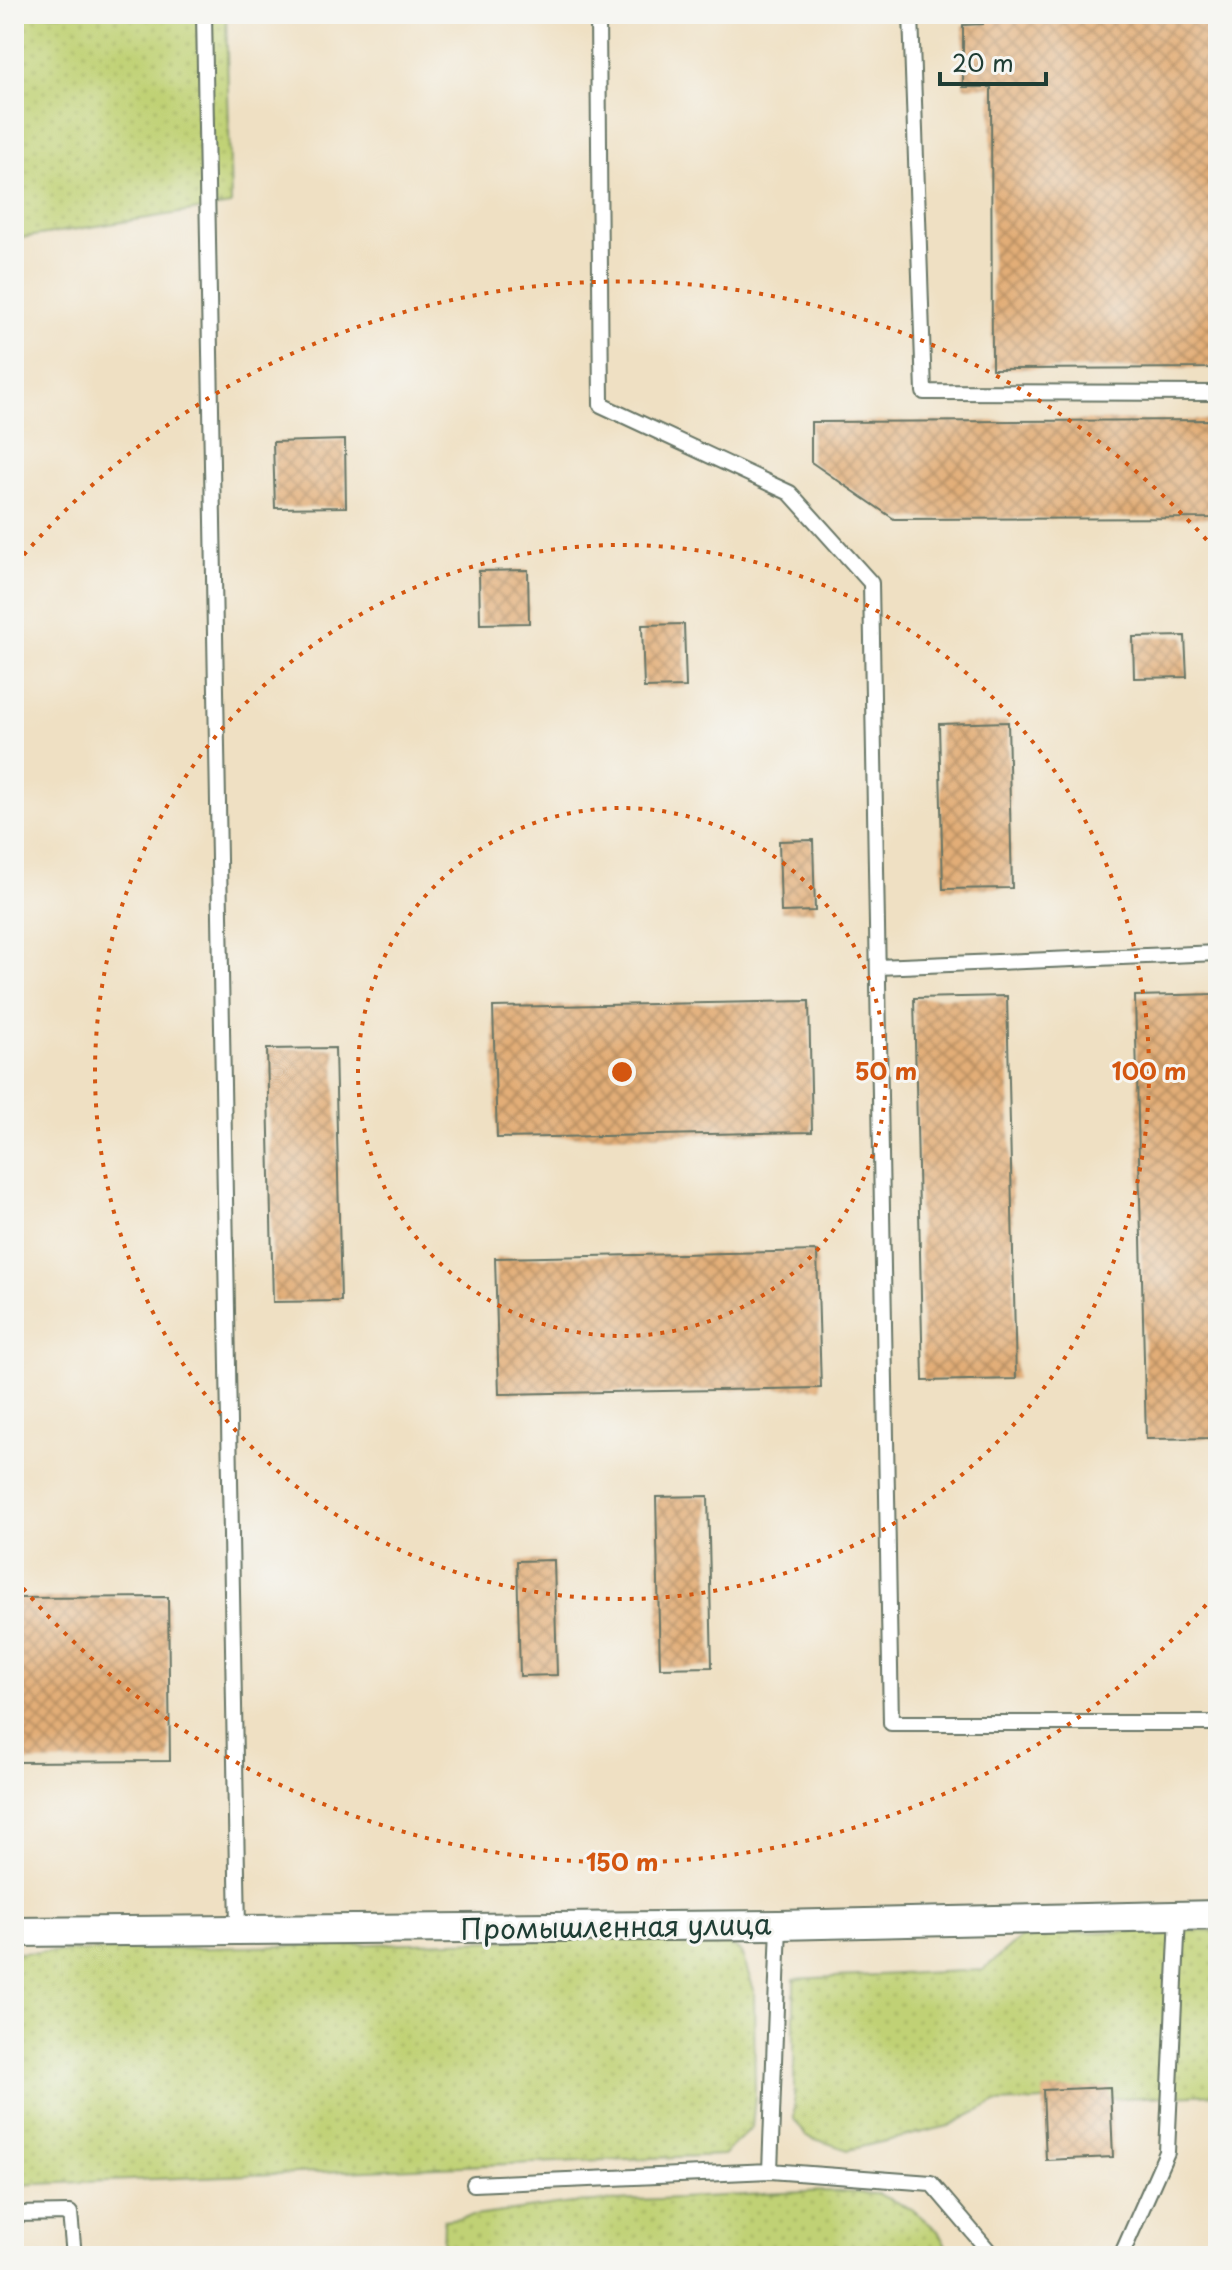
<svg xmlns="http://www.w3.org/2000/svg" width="1232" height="2270" font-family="'Playpen Sans',sans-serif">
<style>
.grass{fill:url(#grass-dots);stroke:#708754;stroke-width:2}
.building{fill:url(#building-cross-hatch)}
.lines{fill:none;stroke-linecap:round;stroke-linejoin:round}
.lane-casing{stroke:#687666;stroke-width:18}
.street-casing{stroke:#687666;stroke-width:32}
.lane{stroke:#fff;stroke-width:14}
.street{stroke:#fff;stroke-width:28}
.ring{fill:none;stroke:#d45610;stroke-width:4;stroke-dasharray:4 8}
.labels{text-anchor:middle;stroke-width:6;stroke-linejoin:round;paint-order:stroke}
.street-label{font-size:28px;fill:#1f3d34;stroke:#f6f6f2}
.centre{fill:#d45610;stroke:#f6f6f2;stroke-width:4}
.ring-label{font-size:24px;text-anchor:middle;font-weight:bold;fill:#d45610;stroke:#f6f6f2;stroke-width:6;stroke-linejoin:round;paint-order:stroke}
</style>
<defs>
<pattern id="grass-dots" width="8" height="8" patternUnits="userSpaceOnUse" patternTransform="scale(2)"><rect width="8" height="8" fill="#c0d174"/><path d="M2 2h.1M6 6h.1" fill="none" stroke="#a5b465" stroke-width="1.8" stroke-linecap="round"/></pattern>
<pattern id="building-cross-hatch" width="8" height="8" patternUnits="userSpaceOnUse" patternTransform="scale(2)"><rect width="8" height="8" fill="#e2ad77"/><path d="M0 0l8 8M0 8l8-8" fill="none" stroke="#b78e62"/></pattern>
</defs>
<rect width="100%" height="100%" fill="#f6f6f2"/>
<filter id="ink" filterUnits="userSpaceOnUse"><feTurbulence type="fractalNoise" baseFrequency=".0125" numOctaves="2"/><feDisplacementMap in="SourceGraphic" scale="16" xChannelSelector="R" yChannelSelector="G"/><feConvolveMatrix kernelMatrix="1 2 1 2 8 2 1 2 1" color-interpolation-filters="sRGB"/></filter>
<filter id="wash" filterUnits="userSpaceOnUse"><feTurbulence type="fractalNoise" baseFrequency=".006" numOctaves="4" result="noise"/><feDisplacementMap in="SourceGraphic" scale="32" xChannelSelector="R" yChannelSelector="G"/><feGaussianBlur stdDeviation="1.8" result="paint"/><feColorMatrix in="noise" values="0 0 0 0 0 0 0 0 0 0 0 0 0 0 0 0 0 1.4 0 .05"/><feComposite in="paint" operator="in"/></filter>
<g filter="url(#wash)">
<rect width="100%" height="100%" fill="#efe0c3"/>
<!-- grass -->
<path class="grass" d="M14 14H226L231 205 14 239Z
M1218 1930V2094L994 2103 949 2126 848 2150 806 2136 794 2119V1979L983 1970 1026 1933Z
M688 1936 715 1937 730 1944 741 1952 754 1990 755 2096 752 2127 723 2155 14 2185V1953Z
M827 2191 878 2194 912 2209 938 2231 951 2256H443L444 2220 572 2203Z"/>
<g id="blocks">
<!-- building -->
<path class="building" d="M982 14H1218V368L992 369 991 87H963V25L983 24Z
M1218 420V518L894 519 811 462V422Z
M345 440 346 507 275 508 273 442Z
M528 570 529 623 480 624 479 571Z
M684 624 686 687 644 688 642 625Z
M1185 636 1187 677 1134 678 1133 637Z
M1008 722 1012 888 943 889 939 724Z
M813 840 815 911 781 912 779 841Z
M1218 994V1438L1146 1439 1135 996Z
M1007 996 1016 1379 923 1381 914 998Z
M809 1001 812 1132 497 1138 493 1007Z
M335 1048 341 1301 273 1302 267 1049Z
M817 1251 821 1388 499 1394 495 1258Z
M708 1496 712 1667 660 1668 656 1497Z
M554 1560 557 1675 520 1676 517 1561Z
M168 1597 170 1761 14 1762V1598Z
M1110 2087 1113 2157 1046 2160 1043 2090Z"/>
</g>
</g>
<g filter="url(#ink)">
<use href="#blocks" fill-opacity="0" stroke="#687666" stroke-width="2"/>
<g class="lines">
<defs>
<path id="lane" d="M204 14 238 1930
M598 14 601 405 790 493 871 583 891 1723H1218
M911 14 924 392 1218 393
M878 967 1218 953
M770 2171 779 1925
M474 2184 770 2171 931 2183 988 2250 989 2256
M14 2214 70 2213 74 2256
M1121 2256 1167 2152 1178 1916"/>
<path id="street" d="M14 1932 779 1925 1218 1915"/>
</defs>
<!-- lane casing -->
<use href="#lane" class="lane-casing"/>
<!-- street casing -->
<use href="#street" class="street-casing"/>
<!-- lane -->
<use href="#lane" class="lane"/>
<!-- street -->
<use href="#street" class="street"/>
</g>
</g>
<!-- distance rings -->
<g class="ring">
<circle cx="622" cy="1072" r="264"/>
<circle cx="622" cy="1072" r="527"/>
<path d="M1214 1596A791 791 0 0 1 16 1580M16 564A791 791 0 0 1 1214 548"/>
</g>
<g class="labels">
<!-- street labels -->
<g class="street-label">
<text transform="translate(616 1927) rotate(-1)" y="10">Промышленная улица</text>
</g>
</g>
<circle cx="622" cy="1072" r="12" class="centre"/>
<g class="ring-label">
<text x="886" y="1080">50 m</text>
<text x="1149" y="1080">100 m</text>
<text x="622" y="1871">150 m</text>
</g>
<!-- margin -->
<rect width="1232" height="2270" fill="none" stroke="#f6f6f2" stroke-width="48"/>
<!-- scale -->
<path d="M940 72v12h106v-12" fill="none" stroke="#1f3d34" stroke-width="4"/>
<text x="952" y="72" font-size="24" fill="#1f3d34" stroke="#f6f6f2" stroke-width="6" paint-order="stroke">20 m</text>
</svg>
